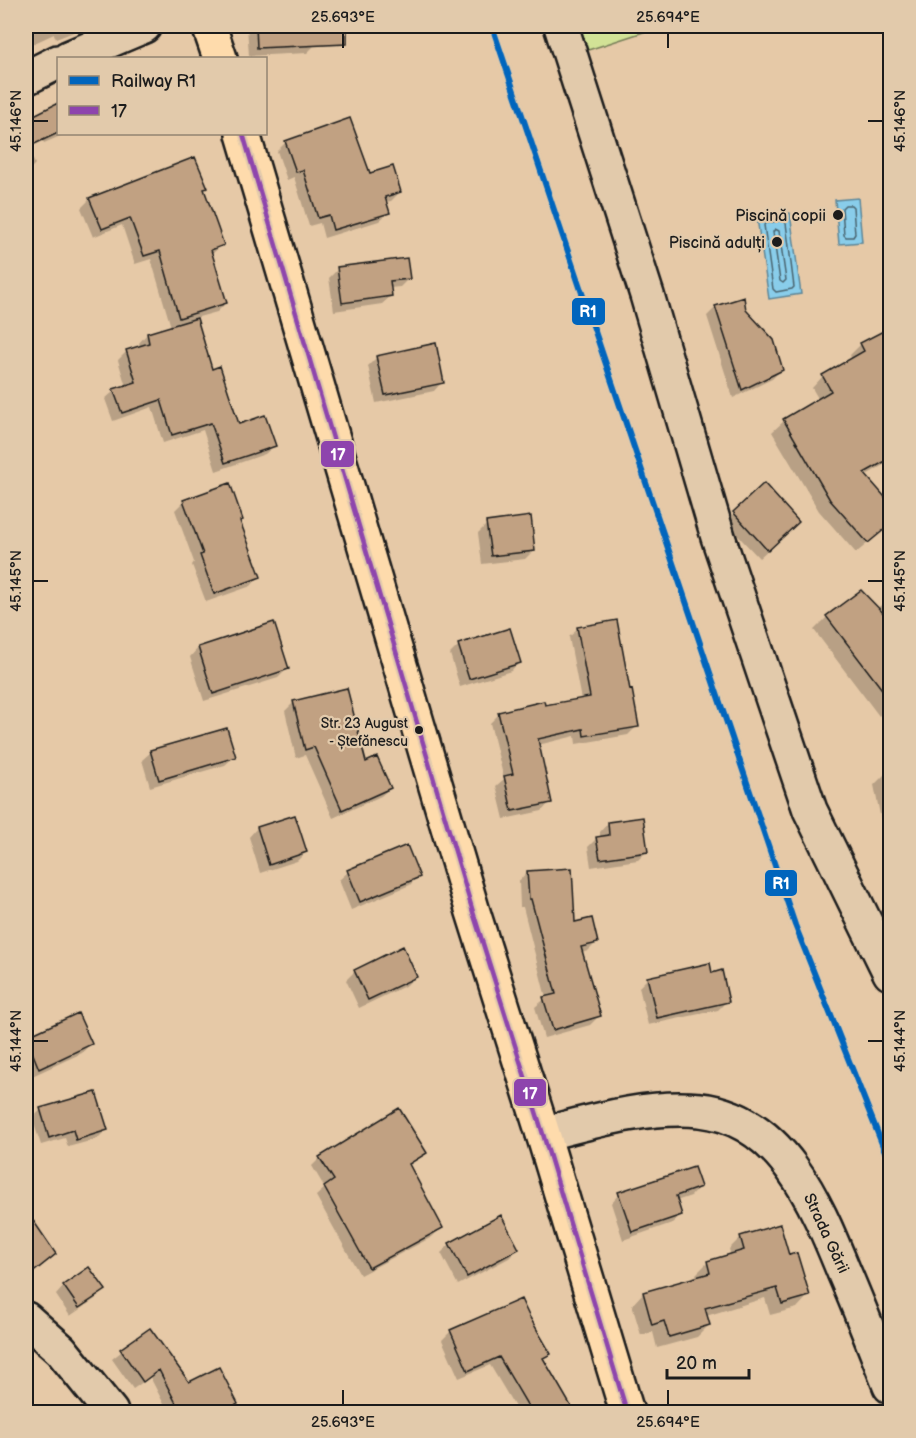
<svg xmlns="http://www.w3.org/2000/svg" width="916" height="1438" font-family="'Balsamiq Sans',sans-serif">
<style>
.green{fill:#d2e296;stroke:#777f59;stroke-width:1.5}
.water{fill:#89cdea;stroke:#5d8698;stroke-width:1.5}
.shadow{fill:#0003}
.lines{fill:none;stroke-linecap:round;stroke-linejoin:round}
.shore{stroke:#48636e;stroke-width:1.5}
.building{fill:#c1a182;stroke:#1c1c1c;stroke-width:1.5}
.minor-casing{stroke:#1c1c1c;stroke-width:38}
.tertiary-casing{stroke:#1c1c1c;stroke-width:38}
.primary-casing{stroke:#1c1c1c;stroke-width:38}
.minor{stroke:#e2caab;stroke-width:33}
.tertiary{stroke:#e2caab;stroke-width:33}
.primary{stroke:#fedbac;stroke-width:33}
.bus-1-casing{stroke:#e2caab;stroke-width:9}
.bus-1{stroke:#8e44ad;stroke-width:4.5}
.rail-1-casing{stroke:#e2caab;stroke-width:10}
.rail-1{stroke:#0065bd;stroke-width:6}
.ticks{fill:none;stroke:#1c1c1c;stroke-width:2}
.poi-dot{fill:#1c1c1c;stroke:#e2caab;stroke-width:2}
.labels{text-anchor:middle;stroke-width:4.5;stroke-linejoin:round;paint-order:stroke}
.bus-label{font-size:14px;fill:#1c1c1c;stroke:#e2caab;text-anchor:end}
.poi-label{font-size:16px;fill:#1c1c1c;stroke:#e2caab;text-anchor:end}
.street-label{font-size:16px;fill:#1c1c1c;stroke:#e2caab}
.line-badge{stroke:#e2caab;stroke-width:2}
.badge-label{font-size:16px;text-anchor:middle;font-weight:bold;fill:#fff}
.neatline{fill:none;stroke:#1c1c1c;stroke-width:2}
.ticks-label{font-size:15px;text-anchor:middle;fill:#1c1c1c}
</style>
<rect width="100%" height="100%" fill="#e6c9a7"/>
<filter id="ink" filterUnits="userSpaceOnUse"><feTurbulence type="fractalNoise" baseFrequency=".0167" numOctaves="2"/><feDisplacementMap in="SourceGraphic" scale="12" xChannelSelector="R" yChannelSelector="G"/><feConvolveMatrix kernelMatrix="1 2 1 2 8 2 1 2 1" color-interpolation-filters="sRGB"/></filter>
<g filter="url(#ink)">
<!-- green -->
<path class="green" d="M577 26H655L656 28 585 51Z"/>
<!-- water -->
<path class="water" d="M858 198 862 242 839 244 835 200Z
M790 213 801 294 769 299 757 218Z"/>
<!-- shadow -->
<path class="shadow" d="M26 26H89L56 39 54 34 26 47Z
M247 26H314L315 45 307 53 249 56Z
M58 105V134H65L44 143 33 121 42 113Z
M350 120 369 174 400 192 391 201 385 202 388 213 379 221 324 238 320 223 309 226 294 177 287 180 277 151 285 143Z
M26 145 35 164 26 173Z
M206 188 203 190 222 245 211 255 226 303 217 312 195 318 211 371 238 426 274 446 265 454 216 471 203 430 163 443 152 407 113 421 105 399 114 391 126 387 118 360 127 351 140 347 139 343 147 334 171 327 151 259 135 264 122 225 93 237 81 208 90 199Z
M338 269 409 278 400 287 390 288 391 296 382 304 334 311 329 278Z
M716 307 781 370 772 379 733 398 707 316Z
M890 329V461L865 476 887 527 856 553 819 511 772 432 784 421 819 400 812 388 823 376 852 360 850 355 861 344Z
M377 357 442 382 434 391 376 403 368 366Z
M764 485 789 531 759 558 725 522Z
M184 501 239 522 259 577 251 586 206 602 192 565 194 562 175 510Z
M487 524 534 550 525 559 482 564 478 533Z
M890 596V707L879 716 814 630 827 617 877 609Z
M578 629 637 726 628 735 576 744 575 736 538 745 550 802 542 811 504 819 496 786 504 779 490 723 499 714 581 700 569 637Z
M509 630 519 662 511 671 460 687 450 654 458 646Z
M198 648 287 669 278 678 204 701 190 657Z
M294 702 365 764 390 788 381 796 333 818 305 755 296 758 285 711Z
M151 752 234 757 225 765 150 787 142 760Z
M890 771V844L886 845 874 785 887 772Z
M608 823 647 851 638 860 591 867 588 847 597 838H600V832Z
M257 828 306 852 297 861 260 873 249 837Z
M348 872 418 876 410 885 351 910 339 880Z
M527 872 574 924 596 943 588 951 581 953 599 1016 590 1025 544 1038 535 1007 546 998 523 907H520L519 881Z
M355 971 415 976 407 985 359 1008 346 980Z
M711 974 727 1001 718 1010 648 1025 639 987 648 978Z
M77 1015 90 1044 82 1053 30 1077 26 1067V1039Z
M41 1110 106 1130 97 1139 68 1147 65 1138 41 1145 32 1118Z
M425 1153 408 1166 441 1228 432 1237 360 1275 316 1196 325 1188 312 1166 320 1158Z
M699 1187 691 1196 676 1201 681 1215 672 1223 623 1240 611 1203 619 1194Z
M27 1215 45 1262 26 1278V1217Z
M500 1217 518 1249 509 1258 458 1285 441 1253 450 1244Z
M741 1237 788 1257 808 1296 797 1308 770 1315 765 1298 706 1316 709 1325 697 1337 657 1348 653 1332 641 1335 632 1305 643 1293 697 1278 696 1274 708 1262 731 1256 729 1249Z
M64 1286 104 1290 95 1299 70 1316 56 1295Z
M149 1330 188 1384 236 1403 227 1412H168L150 1377 133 1389 112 1359Z
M451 1331 549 1353 542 1360 573 1412H518L490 1365 459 1378 442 1340Z
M26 1403 32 1412H26Z"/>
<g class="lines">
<!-- shore -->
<path class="shore" d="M845 205H851L853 207 855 234 853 237H846L844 235 842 208Z
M783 220 786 223 794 287 792 289 776 292 773 289 764 225 767 223Z
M775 229 779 231 786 280 783 283 780 281 773 232Z"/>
</g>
<!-- building -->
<path class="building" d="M256 26H347V44L257 48Z
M58 103V133L26 148V119Z
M350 118 370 173 393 166 401 192 385 197 390 213 333 230 329 215 318 218 303 170 296 172 285 141Z
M195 157 208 188 204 189 224 245 211 250 227 303 179 318 160 251 144 256 130 218 102 229 89 198Z
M407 258 410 279 390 281 392 296 342 303 337 267Z
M744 297 746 310 774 340 783 370 742 390 715 306Z
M197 318 212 369 220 366 239 424 265 415 276 446 225 463 211 423 172 435 161 400 122 413 113 389 136 382 126 350 149 343 147 333Z
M891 327V458L864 473 891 504V524L868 543 830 500 783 419 831 391 822 375 864 351 860 343Z
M436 343 444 383 385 395 376 356Z
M230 483 243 520 240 521 261 577 214 594 200 555 203 554 183 500Z
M764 483 799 522 768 551 733 512Z
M531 516 535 551 491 556 486 522Z
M861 590 891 621V701L826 616Z
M617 620 630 690 632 689 639 727 584 736 583 729 538 739 552 803 512 811 504 776 513 774 498 712 544 701 545 705 590 697 577 627Z
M274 622 289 669 213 694 198 647Z
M510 628 521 663 469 679 458 644Z
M347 688 366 762 377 757 391 788 342 810 314 747 305 750 293 701Z
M227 728 236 757 159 780 150 750Z
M295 815 307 852 269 865 257 827Z
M643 817 648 852 600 859 596 837 609 835 608 822Z
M407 845 420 877 360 902 347 870Z
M572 868 575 922 592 918 598 943 581 947 601 1016 553 1030 543 997 556 994 531 899H529L527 871Z
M403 946 417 977 368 1000 354 970Z
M710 963 712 973 722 970 729 1002 657 1018 647 977Z
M78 1013 92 1044 39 1069 26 1037Z
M96 1092 108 1130 76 1140 73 1130 49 1138 40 1108Z
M399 1108 427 1153 409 1164 443 1228 369 1268 324 1187 334 1180 319 1157Z
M694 1167 701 1187 676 1196 682 1215 632 1232 618 1192Z
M26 1210 56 1254 26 1278Z
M501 1215 519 1249 467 1277 449 1243Z
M780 1224 789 1255 797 1253 810 1296 782 1304 777 1288 705 1308 710 1325 669 1337 664 1321 652 1325 643 1292 710 1273 707 1261 744 1250 740 1236Z
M89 1267 106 1290 79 1308 63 1285Z
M521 1299 529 1316 551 1354 543 1358 575 1413H532L499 1357 468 1371 450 1330Z
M150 1328 189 1382 219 1367 238 1404 221 1413H181L159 1370 143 1382 120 1349Z"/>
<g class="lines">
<defs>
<path id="minor" d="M561 26 647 295 718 537 810 810 890 973
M68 58 144 26
M26 78 58 62
M26 1319 61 1350 111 1412"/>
<path id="tertiary" d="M543 1134C594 1121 647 1105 700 1110 783 1119 817 1206 844 1272 860 1309 875 1348 890 1386"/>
<path id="primary" d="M209 26 220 58
M243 134 473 912 543 1134 627 1412"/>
</defs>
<!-- minor casing -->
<use href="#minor" class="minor-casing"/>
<!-- tertiary casing -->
<use href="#tertiary" class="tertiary-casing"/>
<!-- primary casing -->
<use href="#primary" class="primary-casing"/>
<!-- minor -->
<use href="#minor" class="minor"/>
<!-- tertiary -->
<use href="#tertiary" class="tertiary"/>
<!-- primary -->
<use href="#primary" class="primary"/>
<defs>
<path id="bus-1" d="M243 134 473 912 543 1134 627 1412"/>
</defs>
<!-- bus-1 casing -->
<use href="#bus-1" class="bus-1-casing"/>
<!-- bus-1 -->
<use href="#bus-1" class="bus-1"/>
<defs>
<path id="rail-1" d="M492 26 795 925 890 1164"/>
</defs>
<!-- rail-1 casing -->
<use href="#rail-1" class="rail-1-casing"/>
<!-- rail-1 -->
<use href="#rail-1" class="rail-1"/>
</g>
</g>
<!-- ticks -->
<path class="ticks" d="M343 33V48M668 33V48M33 121H48M868 121H883M33 581H48M868 581H883M33 1041H48M868 1041H883M343 1390V1405M668 1390V1405"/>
<!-- markers -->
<g class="poi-dot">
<circle cx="838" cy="215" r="6"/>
<circle cx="777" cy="242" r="6"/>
<circle cx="419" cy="730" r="5"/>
</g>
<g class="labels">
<!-- bus labels -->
<g class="bus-label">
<text x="408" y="728">Str. 23 August<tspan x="408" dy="18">- Ștefănescu</tspan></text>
</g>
<!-- poi labels -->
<g class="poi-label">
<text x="826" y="221">Piscină copii</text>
<text x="765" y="248">Piscină adulți</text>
</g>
<!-- street labels -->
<g class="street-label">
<text transform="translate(827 1233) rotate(65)" y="6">Strada Gării</text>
</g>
</g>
<g class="line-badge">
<rect x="571" y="297" width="35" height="29" rx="6" fill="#0065bd"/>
<rect x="320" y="440" width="35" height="28" rx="6" fill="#8e44ad"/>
<rect x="764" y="869" width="34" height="28" rx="6" fill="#0065bd"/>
<rect x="513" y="1078" width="34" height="29" rx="6" fill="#8e44ad"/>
</g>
<g class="badge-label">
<text x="588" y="317">R1</text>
<text x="338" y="460">17</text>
<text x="781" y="889">R1</text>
<text x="530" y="1099">17</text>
</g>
<!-- margin -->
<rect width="916" height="1438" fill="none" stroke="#e2caab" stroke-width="66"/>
<!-- legend -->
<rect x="57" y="57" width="210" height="78" fill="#e2caab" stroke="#938472" stroke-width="1.5"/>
<rect x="69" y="76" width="30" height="9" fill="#0065bd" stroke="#938472" stroke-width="1.5"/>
<text x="111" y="87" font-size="18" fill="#1c1c1c">Railway R1</text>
<rect x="69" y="106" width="30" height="9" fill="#8e44ad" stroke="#938472" stroke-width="1.5"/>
<text x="111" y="117" font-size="18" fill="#1c1c1c">17</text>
<!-- scale -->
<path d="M667 1369v9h82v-9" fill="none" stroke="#1c1c1c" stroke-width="3"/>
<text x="676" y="1369" font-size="18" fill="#1c1c1c" stroke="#e2caab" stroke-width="4.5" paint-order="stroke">20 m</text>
<rect x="33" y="33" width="850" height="1372" class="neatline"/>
<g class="ticks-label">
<text x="343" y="22">25.693°E</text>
<text x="668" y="22">25.694°E</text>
<text transform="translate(16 121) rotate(-90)" y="5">45.146°N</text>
<text transform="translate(900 121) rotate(-90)" y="5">45.146°N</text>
<text transform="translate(16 581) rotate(-90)" y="5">45.145°N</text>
<text transform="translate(900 581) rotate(-90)" y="5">45.145°N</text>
<text transform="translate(16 1041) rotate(-90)" y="5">45.144°N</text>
<text transform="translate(900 1041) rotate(-90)" y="5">45.144°N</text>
<text x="343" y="1427">25.693°E</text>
<text x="668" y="1427">25.694°E</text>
</g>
</svg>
